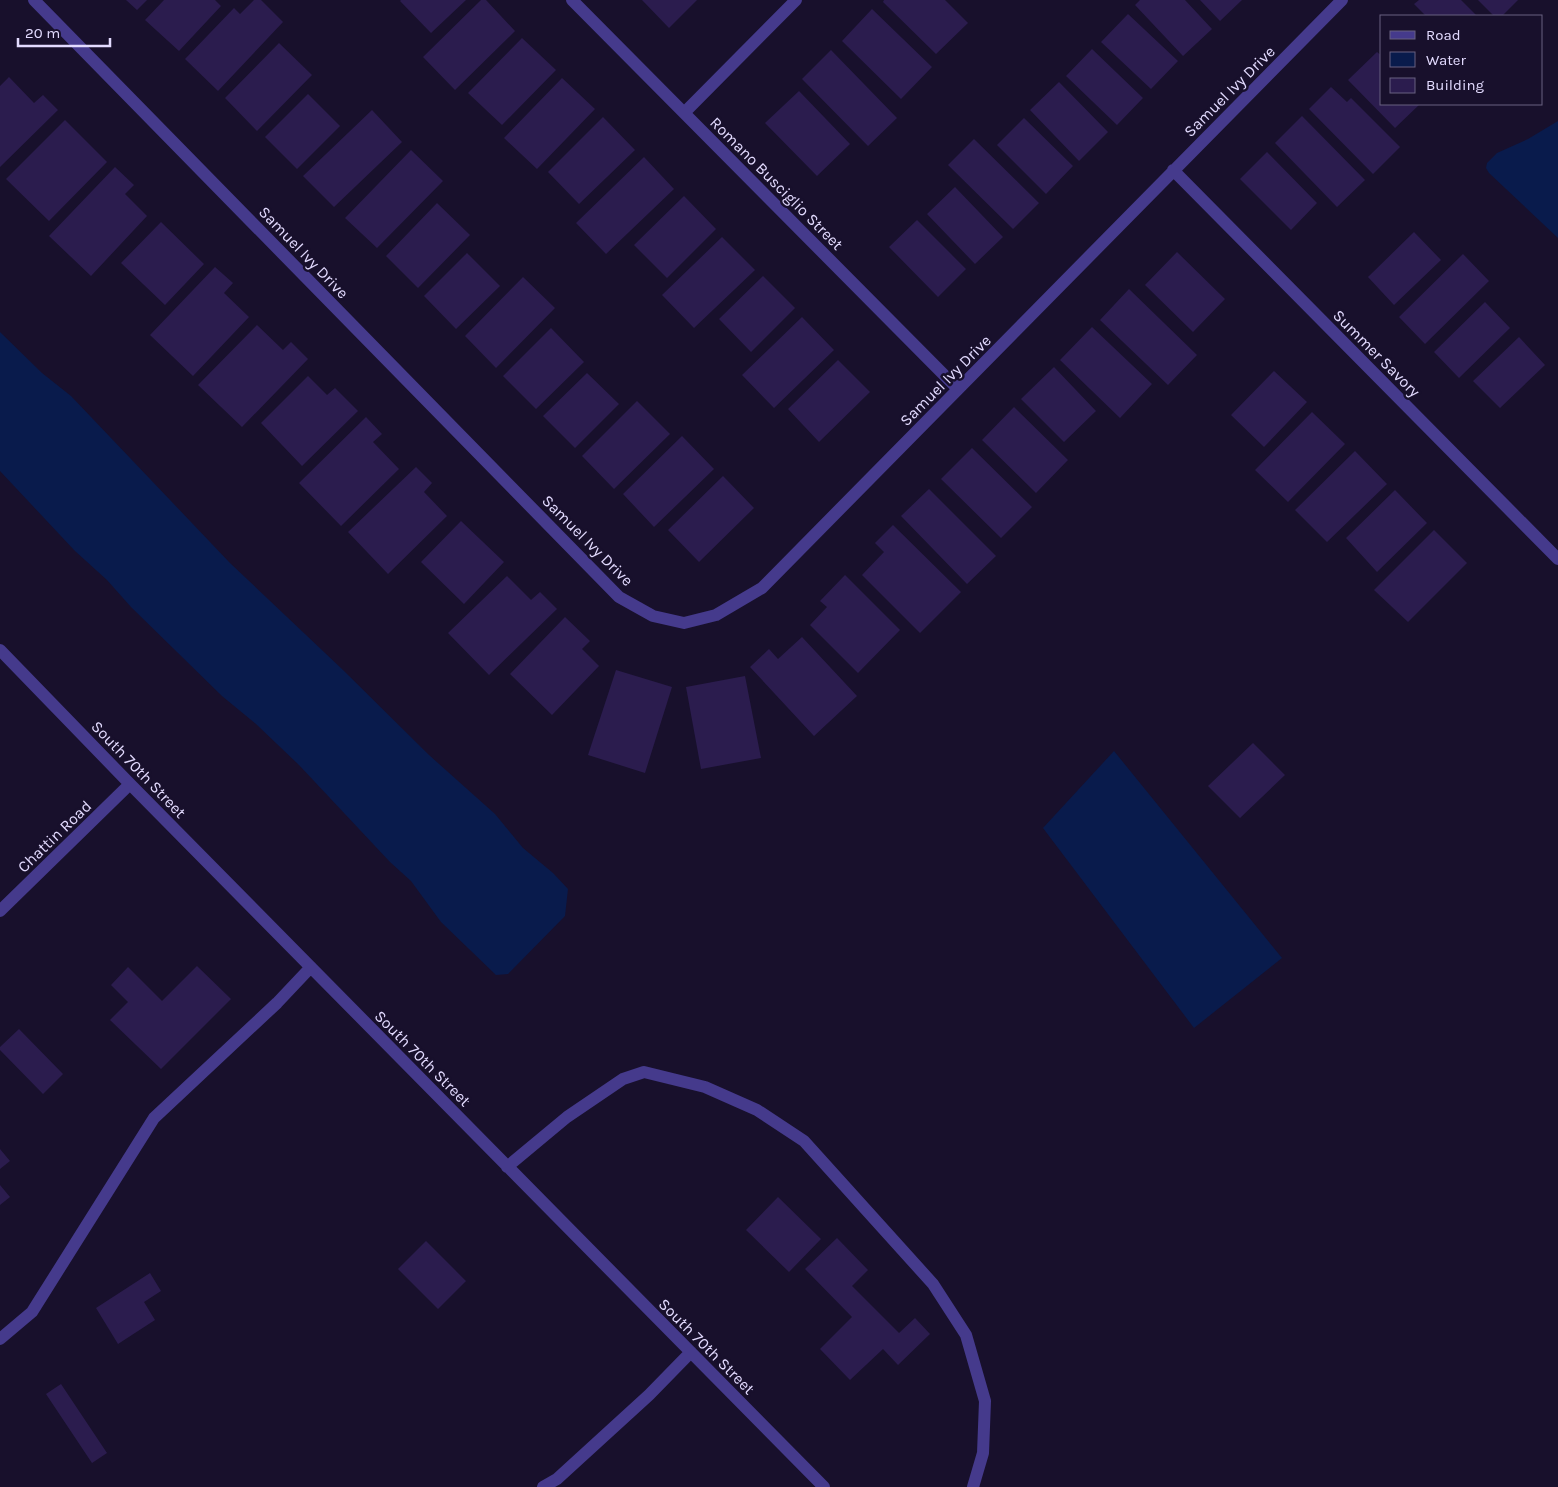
<svg xmlns="http://www.w3.org/2000/svg" width="1558" height="1487" font-family="Karla,sans-serif">
<style>
.water{fill:#091b4c}
.building{fill:#2b1c4e}
.lines{fill:none;stroke-linecap:round;stroke-linejoin:round}
.minor{stroke:#453a8c;stroke-width:12}
.labels{text-anchor:middle;stroke-width:5;stroke-linejoin:round;paint-order:stroke}
.street-label{font-size:16px;fill:#e3dbff;stroke:#18102c}
</style>
<rect width="100%" height="100%" fill="#18102c"/>
<!-- water -->
<path class="water" d="M1558 121V238L1489 173 1486 168 1487 163 1497 153 1528 139Z
M0 332 42 373 71 396 230 563 343 670 429 755 495 814 523 848 553 873 568 889 565 916 508 974 496 975 441 922 411 881 390 862 299 765 256 724 222 696 131 607 107 580 75 551 0 471Z
M1114 751 1282 958 1194 1028 1043 828Z"/>
<!-- building -->
<path class="building" d="M126 0H147L137 10Z
M164 0H215L221 6 179 51 145 20Z
M254 0H261L283 22 218 91 185 59 234 8 240 14Z
M401 0H466L431 33 400 1Z
M481 0H486L515 31 455 90 423 57Z
M642 0H697L669 28Z
M884 0H945L968 23 936 54 883 2Z
M1140 0H1185L1212 29 1183 56 1135 5Z
M1200 0H1242L1220 21Z
M1419 0H1461L1477 16H1426L1414 4Z
M1478 0H1518L1502 16H1494Z
M872 9 932 67 901 99 842 41Z
M1128 14 1178 61 1151 89 1101 42Z
M522 38 556 70 502 125 468 93Z
M279 43 312 75 257 131 225 98Z
M1092 49 1143 98 1117 125 1066 76Z
M831 50 897 118 868 146 802 79Z
M1377 52 1382 56V104H1420L1395 128 1348 80Z
M9 77 34 103 43 95 58 110 0 167V86Z
M562 78 595 109 537 169 504 138Z
M1059 82 1108 132 1079 161 1030 110Z
M1331 87 1347 102 1351 98 1400 147 1373 174 1309 109Z
M799 91 850 144 817 176 765 123Z
M308 94 340 126 297 169 265 137Z
M372 110 402 142 334 207 303 176Z
M1302 116 1365 180 1337 207 1275 143Z
M603 117 635 150 579 204 548 172Z
M1024 118 1073 166 1046 194 997 145Z
M65 120 107 162 49 221 6 179Z
M974 139 1039 203 1013 229 948 165Z
M411 150 443 181 377 248 345 218Z
M1267 152 1317 203 1291 230 1240 179Z
M644 157 674 189 606 254 576 223Z
M115 167 134 185 125 194 147 216 91 276 49 236Z
M955 187 1003 237 975 264 927 214Z
M684 196 716 229 667 278 634 245Z
M437 203 470 235 418 288 386 256Z
M917 220 966 269 938 297 889 247Z
M161 222 204 264 165 305 121 263Z
M1414 232 1441 260 1394 305 1368 277Z
M722 237 755 270 694 328 662 295Z
M1177 252 1225 299 1193 332 1145 285Z
M467 253 500 286 456 329 424 296Z
M1463 254 1489 281 1425 344 1399 317Z
M215 267 233 283 224 293 249 317 193 376 150 335Z
M763 276 795 308 751 352 719 319Z
M523 277 555 308 496 368 465 336Z
M1129 289 1197 355 1168 385 1100 320Z
M1485 302 1510 328 1459 378 1434 352Z
M802 317 834 350 774 408 742 375Z
M257 325 283 350 291 342 308 359 242 427 198 385Z
M1092 327 1152 384 1120 418 1060 360Z
M551 328 584 362 536 409 503 376Z
M1519 337 1545 365 1500 408 1473 381Z
M838 360 870 392 819 442 788 409Z
M1054 367 1096 411 1064 442 1021 399Z
M1274 371 1307 402 1264 447 1231 415Z
M587 373 619 404 575 448 543 416Z
M308 376 327 395 335 388 358 411 302 466 261 423Z
M637 401 670 434 614 489 582 456Z
M1014 407 1068 460 1036 493 982 440Z
M1312 412 1345 444 1288 502 1255 470Z
M366 417 382 434 373 442 399 469 341 526 299 483Z
M682 436 714 469 654 527 623 494Z
M972 448 1032 507 1001 538 941 479Z
M1355 451 1387 484 1327 542 1295 510Z
M416 467 432 483 424 492 447 516 388 574 348 532Z
M723 476 754 508 699 562 668 530Z
M929 489 996 556 967 584 901 516Z
M1395 490 1427 523 1377 572 1346 538Z
M461 521 504 562 464 604 421 562Z
M893 525 961 592 920 633 862 575 884 552 875 543Z
M1434 530 1467 563 1408 622 1374 590Z
M845 575 900 630 858 673 810 625 827 607 820 601Z
M507 576 531 600 540 592 557 609 489 675 448 633Z
M565 617 590 641 582 649 599 666 552 715 510 674Z
M802 637 857 696 814 736 750 667 769 649 778 659Z
M616 670 672 687 645 773 588 755Z
M745 676 761 758 701 769 686 687Z
M1253 743 1285 775 1240 818 1208 786Z
M197 966 231 999 161 1069 110 1020 128 1002 111 985 128 967 162 1001Z
M19 1029 63 1074 43 1094 0 1050V1047Z
M0 1149 10 1161 0 1169Z
M0 1185 10 1197 0 1205Z
M778 1197 821 1239 789 1272 746 1230Z
M837 1238 868 1270 852 1286 899 1333 915 1318 930 1334 898 1365 883 1349 850 1380 820 1349 852 1317 805 1269Z
M426 1241 466 1281 438 1309 398 1269Z
M150 1273 161 1291 144 1302 155 1320 118 1344 96 1308Z
M61 1384 107 1453 92 1463 46 1394Z"/>
<g class="lines">
<!-- minor -->
<path class="minor" d="M34 0 619 597 653 616 684 623 716 615 762 588 1342 0
M572 0 958 389
M684 113 796 0
M1173 170 1558 559
M0 650 130 784 824 1487
M0 911 130 784
M507 1167 567 1117 623 1079 644 1072 705 1087 757 1110 804 1141 933 1284 966 1335 985 1401 983 1453 973 1487
M0 1339 32 1312 154 1118 277 1003 311 967
M543 1487 557 1479 649 1395 691 1352"/>
</g>
<g class="labels">
<!-- street labels -->
<g class="street-label">
<text transform="translate(1229 91) rotate(-45)" y="6">Samuel Ivy Drive</text>
<text transform="translate(777 183) rotate(45)" y="6">Romano Busciglio Street</text>
<text transform="translate(304 252) rotate(46)" y="6">Samuel Ivy Drive</text>
<text transform="translate(1377 353) rotate(45)" y="6">Summer Savory</text>
<text transform="translate(945 380) rotate(-45)" y="6">Samuel Ivy Drive</text>
<text transform="translate(588 540) rotate(45)" y="6">Samuel Ivy Drive</text>
<text transform="translate(139 769) rotate(46)" y="6">South 70th Street</text>
<text transform="translate(54 836) rotate(-44)" y="6">Chattin Road</text>
<text transform="translate(423 1058) rotate(45)" y="6">South 70th Street</text>
<text transform="translate(707 1346) rotate(45)" y="6">South 70th Street</text>
</g>
</g>
<!-- legend -->
<rect x="1380" y="15" width="162" height="90" fill="#18102c" stroke="#696180"/>
<rect x="1390" y="31" width="25" height="8" fill="#453a8c" stroke="#696180"/>
<text x="1426" y="40" font-size="15" fill="#e3dbff">Road</text>
<rect x="1390" y="52" width="25" height="15" fill="#091b4c" stroke="#696180"/>
<text x="1426" y="65" font-size="15" fill="#e3dbff">Water</text>
<rect x="1390" y="78" width="25" height="15" fill="#2b1c4e" stroke="#696180"/>
<text x="1426" y="90" font-size="15" fill="#e3dbff">Building</text>
<!-- scale -->
<path d="M18 38v8h92v-8" fill="none" stroke="#e3dbff" stroke-width="2.5"/>
<text x="25" y="38" font-size="15" fill="#e3dbff" stroke="#18102c" stroke-width="4" paint-order="stroke">20 m</text>
</svg>
